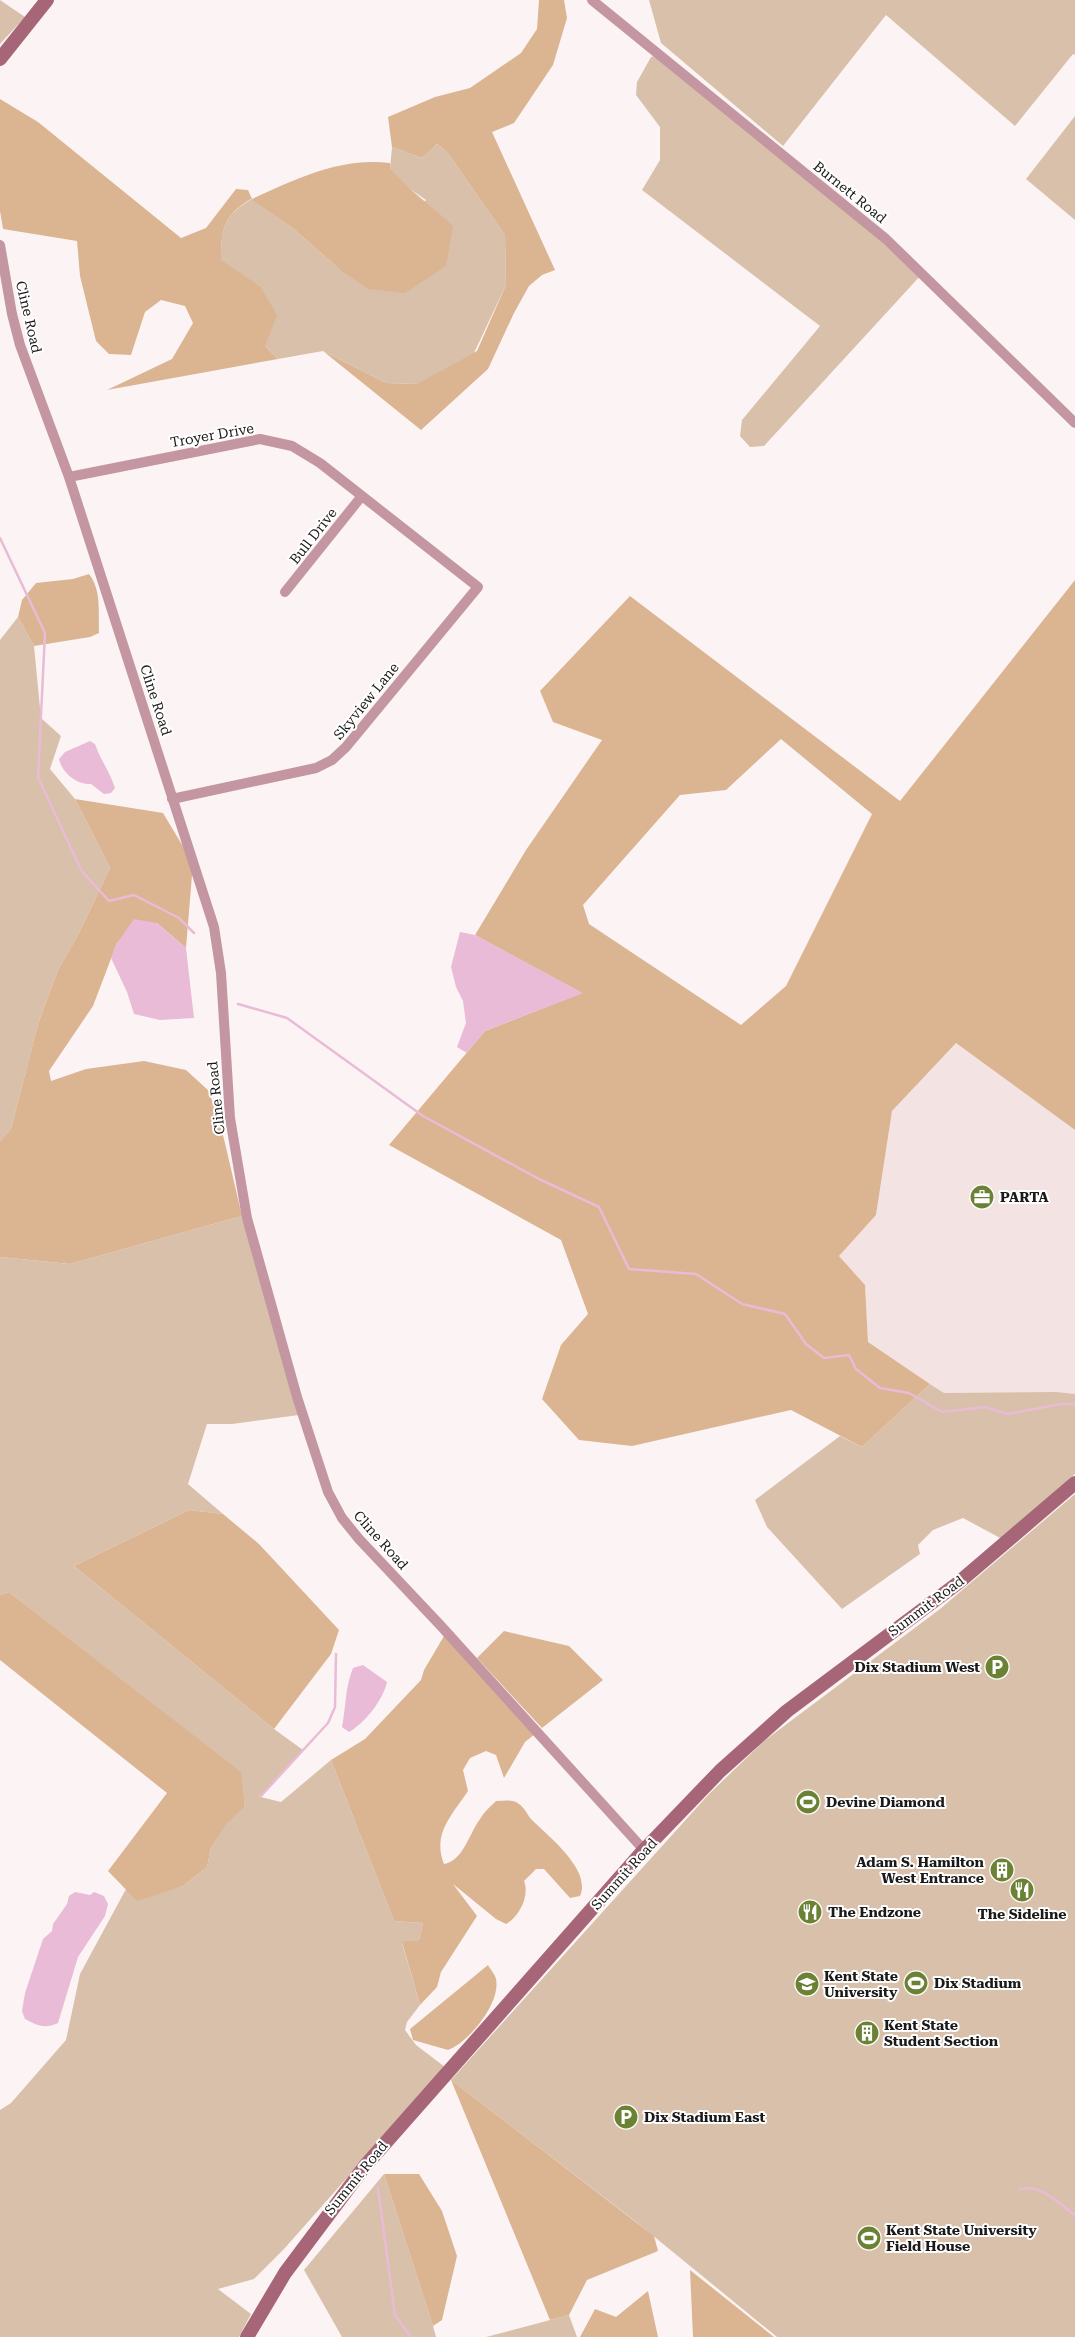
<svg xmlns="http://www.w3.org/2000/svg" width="1075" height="2337" font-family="'Roboto Serif',serif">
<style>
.built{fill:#f3e3e2}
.green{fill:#d9c0aa}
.forest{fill:#dbb492;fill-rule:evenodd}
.water{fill:#e9bbd6}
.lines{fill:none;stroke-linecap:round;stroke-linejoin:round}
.stream{stroke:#e9bbd6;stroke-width:2.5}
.street{stroke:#c396a1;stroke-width:10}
.secondary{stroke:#a66678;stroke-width:14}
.labels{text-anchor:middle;stroke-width:4;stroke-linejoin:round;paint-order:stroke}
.street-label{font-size:14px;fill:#1c1a19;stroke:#fff}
.poi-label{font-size:14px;font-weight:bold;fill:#1c1a19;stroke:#fff;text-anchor:start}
</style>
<rect width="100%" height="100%" fill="#fcf4f4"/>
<!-- built -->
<path class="built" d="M956 1043 1075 1130V1394L1057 1392 944 1393 868 1342 865 1285 839 1256 876 1215 892 1111Z"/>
<!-- green -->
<path class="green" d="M0 0 25 17 0 44Z
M649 0H1075V55L1073 54 1015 126 886 15 783 146 661 43Z
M659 55 922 274 764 446 750 447 740 436 742 420 820 326 642 190 660 160V127L636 95 637 82 651 57Z
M1075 116V220L1026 179Z
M437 144 447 152 505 235 506 285 474 353 418 384 386 383 323 351 278 359 265 346 260 286 221 261C221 230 223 215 252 199L294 229 339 269 426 200 403 184 390 168 392 147 422 158Z
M18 617 34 646 41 718 61 736 50 769 75 799 110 868 79 933 58 970 38 1024 11 1129 0 1141V640Z
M242 1216 299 1415 232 1424H207L188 1484 223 1514 189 1510 74 1566 274 1729 303 1750 261 1797 281 1802 331 1760 394 1921 423 1923 419 1940 402 1943 420 2005 407 2022 405 2030 416 2045 445 2067 284 2249 254 2279 218 2289 251 2314 239 2337H0V2110L11 2103 66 2040 80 1974 126 1889 161 1892 183 1886 207 1867 211 1848 227 1822 245 1807 240 1772 9 1592 0 1595V1257L70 1264Z
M930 1384 944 1393 1057 1392 1075 1394V1474L1002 1539 963 1518 933 1530 918 1545 920 1554 842 1609 767 1527 755 1500 840 1436 862 1447Z
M1075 1494V2337H777L635 2221 451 2080 709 1794 764 1741 940 1609Z
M384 2174 433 2326 436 2337H342L304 2270Z
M569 2315 577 2337H486Z"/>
<!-- forest -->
<path class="forest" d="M539 0H564L567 18 553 65 514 123 492 132 555 270 542 275 529 286 514 313 488 369 421 430 323 351 386 383 417 384 477 351 506 285 505 235 447 152 437 144 422 158 392 147 388 117 435 97 470 88 521 53 537 29Z
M0 99 38 122 181 238 206 228 236 189 248 190 252 199C296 179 340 157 390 163V168C408 190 432 206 453 226L446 266 405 293 368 289 339 269 294 229 251 199C223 215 221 231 221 260L260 286 277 315 265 346 278 359 107 390 172 359 193 323 185 306 161 300 145 312 131 355 109 354 96 341 80 276 77 241 3 229 0 211Z
M89 574C102 590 98 614 99 633L90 637 34 646 18 617 22 600 36 583 73 579Z
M1075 580V1130L956 1043 892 1111 876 1215 839 1256 865 1285 868 1342 930 1384 862 1447 791 1410 632 1446 579 1440 542 1399 561 1345 588 1314 561 1240 389 1145 485 1031 582 993 475 935 526 850 602 740 553 722 540 691 630 596 900 801ZM781 739 872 814 786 986 741 1025 589 924 583 905 680 795 726 790Z
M75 799 163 813 193 863 186 948 157 923 117 943 93 1006 49 1071 51 1081 86 1069 144 1061 186 1070 209 1091 224 1139 242 1216 70 1264 0 1257V1141L11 1129 38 1024 58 970 79 933 110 868Z
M189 1510 223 1514 259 1544 339 1630 331 1654 274 1729 74 1566Z
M9 1592 241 1772 245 1807 227 1823 211 1848 207 1867 183 1886 137 1901 108 1871 167 1793 0 1660V1595Z
M504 1631 569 1646 603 1680 542 1728 477 1658Z
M444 1636 535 1734 525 1742 504 1778 496 1755 486 1751 470 1758 463 1770 468 1791C452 1815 432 1834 444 1864 463 1861 469 1834 480 1819 484 1812 491 1806 496 1801 504 1801 513 1799 519 1804 524 1807 527 1814 531 1819 548 1836 592 1870 580 1896L570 1898 544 1869H536L524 1881C530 1896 519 1917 506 1924L496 1919 453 1884 477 1916 441 1972 437 1987 420 2005 402 1942 419 1940 423 1923 394 1921 331 1760 365 1739 421 1680 424 1670Z
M488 1965C490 1969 495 1974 496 1979 501 2003 469 2042 448 2050L413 2040 410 2029Z
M451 2080 654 2236 658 2251 587 2280 569 2315 550 2320Z
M384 2174H419L442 2211 457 2256 442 2320 433 2326Z
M690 2270 774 2337H693Z
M648 2291 658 2337H580L595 2309 616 2317Z"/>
<!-- water -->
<path class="water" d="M90 741 95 744C100 759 110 772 115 788L111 793 104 794 91 784C77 785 62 773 59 759L65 752Z
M134 919 157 923 186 948 194 1018 160 1020 134 1014 127 992 111 958 117 943Z
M460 932 475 935 583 993 485 1031 467 1053 457 1047 466 1023 463 1001 456 987 451 967Z
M363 1665 387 1682C383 1700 365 1723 349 1732L342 1727C346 1707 345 1687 353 1668Z
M75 1892 90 1895 94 1892 104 1896 108 1904 105 1916 78 1957 58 2023C45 2029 38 2026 25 2019L22 2011 25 1993 43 1939 52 1931 53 1924 67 1904 69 1896Z"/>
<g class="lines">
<!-- stream -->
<path class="stream" d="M0 538 45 633 38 777 81 870 109 901 134 895 179 918 194 933
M238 1004 287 1018 423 1116 539 1179 599 1207 629 1269 696 1274 742 1304 785 1314 806 1344 824 1358 849 1355 856 1369 880 1388 909 1393 942 1412 985 1407 1008 1414 1061 1404H1075
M260 1797 328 1723 335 1707 336 1654
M378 2188 395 2315 411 2337
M1020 2189C1042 2184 1058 2203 1075 2215"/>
<!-- street -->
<path class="street" d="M592 0 886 239 1075 423
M0 245 12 314 20 345 69 477 214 927 221 973 230 1118 247 1218 297 1397 328 1492 342 1518 359 1539 441 1626 644 1850
M69 477 260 439 292 446 320 463 478 587 346 747 332 760 316 768 172 799
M285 592 361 497"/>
<!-- secondary -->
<path class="secondary" d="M0 59 47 0
M247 2337 285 2273 365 2166 644 1850 720 1771 787 1711 958 1583 1075 1483"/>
</g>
<!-- icons -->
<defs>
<symbol id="office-disc" viewBox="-11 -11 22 22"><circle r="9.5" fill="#6b8234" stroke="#fff"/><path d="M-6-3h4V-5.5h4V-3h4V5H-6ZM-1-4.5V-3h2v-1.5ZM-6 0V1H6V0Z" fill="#fff"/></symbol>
<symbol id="parking-disc" viewBox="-11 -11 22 22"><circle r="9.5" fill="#6b8234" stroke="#fff"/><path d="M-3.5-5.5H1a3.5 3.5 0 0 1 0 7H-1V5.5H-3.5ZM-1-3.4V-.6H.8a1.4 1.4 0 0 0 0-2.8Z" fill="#fff"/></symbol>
<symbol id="stadium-disc" viewBox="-11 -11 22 22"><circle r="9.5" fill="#6b8234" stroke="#fff"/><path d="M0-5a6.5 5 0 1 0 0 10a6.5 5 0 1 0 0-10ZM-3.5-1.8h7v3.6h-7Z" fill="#fff"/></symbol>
<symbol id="building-disc" viewBox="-11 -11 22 22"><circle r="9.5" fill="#6b8234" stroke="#fff"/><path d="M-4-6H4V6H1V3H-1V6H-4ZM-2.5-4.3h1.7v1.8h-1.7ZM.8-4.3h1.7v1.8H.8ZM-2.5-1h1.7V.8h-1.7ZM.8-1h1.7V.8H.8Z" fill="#fff"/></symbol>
<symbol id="restaurant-disc" viewBox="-11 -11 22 22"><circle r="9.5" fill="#6b8234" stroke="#fff"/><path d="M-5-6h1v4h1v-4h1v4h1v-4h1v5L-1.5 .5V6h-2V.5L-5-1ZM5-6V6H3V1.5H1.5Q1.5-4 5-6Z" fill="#fff"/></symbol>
<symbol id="university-disc" viewBox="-11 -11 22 22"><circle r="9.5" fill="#6b8234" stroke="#fff"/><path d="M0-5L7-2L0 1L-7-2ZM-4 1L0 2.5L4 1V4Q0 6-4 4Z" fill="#fff"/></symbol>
</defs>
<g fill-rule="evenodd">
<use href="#office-disc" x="968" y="1183" width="28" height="28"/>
<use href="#parking-disc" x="983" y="1653" width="28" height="28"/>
<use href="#stadium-disc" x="794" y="1788" width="28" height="28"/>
<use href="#building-disc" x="988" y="1856" width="28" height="28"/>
<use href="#restaurant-disc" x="1008" y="1876" width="28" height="28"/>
<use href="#restaurant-disc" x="796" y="1898" width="28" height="28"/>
<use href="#stadium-disc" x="902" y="1969" width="28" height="28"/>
<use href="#university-disc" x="793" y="1970" width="28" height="28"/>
<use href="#building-disc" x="853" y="2019" width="28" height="28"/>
<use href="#parking-disc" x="612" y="2103" width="28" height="28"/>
<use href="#stadium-disc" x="855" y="2224" width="28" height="28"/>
</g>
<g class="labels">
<!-- street labels -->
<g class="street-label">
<text transform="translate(850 192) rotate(39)" y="5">Burnett Road</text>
<text transform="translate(29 317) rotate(77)" y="5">Cline Road</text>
<text transform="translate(212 435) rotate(-10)" y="5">Troyer Drive</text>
<text transform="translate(313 536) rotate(-52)" y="5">Bull Drive</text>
<text transform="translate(156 700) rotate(72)" y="5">Cline Road</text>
<text transform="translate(366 701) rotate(-51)" y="5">Skyview Lane</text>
<text transform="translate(216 1098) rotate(-96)" y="5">Cline Road</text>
<text transform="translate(381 1540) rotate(48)" y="5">Cline Road</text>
<text transform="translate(926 1606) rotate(-37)" y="5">Summit Road</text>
<text transform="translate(624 1874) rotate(-48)" y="5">Summit Road</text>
<text transform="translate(356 2178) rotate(-51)" y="5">Summit Road</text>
</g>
<!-- poi labels -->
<g class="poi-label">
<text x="1000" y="1202">PARTA</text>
<text x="980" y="1672" text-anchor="end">Dix Stadium West</text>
<text x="826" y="1807">Devine Diamond</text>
<text x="984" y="1867" text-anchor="end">Adam S. Hamilton<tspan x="984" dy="16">West Entrance</tspan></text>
<text x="828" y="1917">The Endzone</text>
<text x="1022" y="1919" text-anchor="middle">The Sideline</text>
<text x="824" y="1981">Kent State<tspan x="824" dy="16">University</tspan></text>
<text x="934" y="1988">Dix Stadium</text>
<text x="884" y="2030">Kent State<tspan x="884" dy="16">Student Section</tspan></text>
<text x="644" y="2122">Dix Stadium East</text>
<text x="886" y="2235">Kent State University<tspan x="886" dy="16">Field House</tspan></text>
</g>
</g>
</svg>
